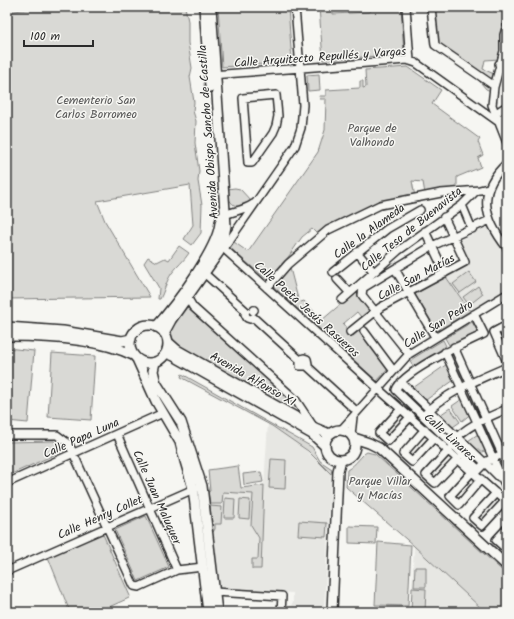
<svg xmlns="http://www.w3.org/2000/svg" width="514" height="619" font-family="Kalam,sans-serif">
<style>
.built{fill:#e7e7e3}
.green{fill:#d9d9d5;stroke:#828280}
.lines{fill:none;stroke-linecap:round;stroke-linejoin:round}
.minor-casing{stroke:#2b2b2b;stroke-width:10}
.major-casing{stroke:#2b2b2b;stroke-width:12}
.minor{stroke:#f6f6f2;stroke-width:7}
.major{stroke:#f6f6f2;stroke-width:9}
.labels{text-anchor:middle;stroke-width:3;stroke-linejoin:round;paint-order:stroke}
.street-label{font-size:12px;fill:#2b2b2b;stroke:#f6f6f2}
.park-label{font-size:12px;fill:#565656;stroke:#f6f6f2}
</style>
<rect width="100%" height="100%" fill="#f6f6f2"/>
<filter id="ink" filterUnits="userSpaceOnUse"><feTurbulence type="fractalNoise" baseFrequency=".025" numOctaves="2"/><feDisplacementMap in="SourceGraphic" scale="8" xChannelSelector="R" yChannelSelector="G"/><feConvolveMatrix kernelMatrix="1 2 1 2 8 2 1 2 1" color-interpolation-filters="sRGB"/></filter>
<g filter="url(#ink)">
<!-- built -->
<path class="built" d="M485 225H489L507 252V290L471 312 446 277 470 264 460 240 475 233Z
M268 423 300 445 331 474 324 612H287L293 602V593L219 589 208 492 264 485Z
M414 546 482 609V612H411Z"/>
<!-- green -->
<path class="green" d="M45 7H185L188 21V43L192 68 190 77 194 102 193 111 196 121 195 143 199 171 198 181 202 205 201 233 192 245 184 239 193 225 190 185 97 201 105 221 150 297 7 299V12Z
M218 7H288L292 62 222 67Z
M319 7H332L333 14 370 12V7H401L404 54 323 60Z
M429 7H491L507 10 501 34V48L499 59 485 60 483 69 494 74 491 91 486 89 471 71 432 46Z
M408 67 441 90 432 104 480 139 478 142 483 155 478 158 481 167 457 177V189L425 194 423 182 412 181 415 197 380 204 318 235 312 229 302 237 289 256 267 280 230 248 234 242 248 252 318 152 325 130 326 99H320L319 96H326V90L360 88V81H363V88L366 87 365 70Z
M319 74 320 90 308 91 307 75Z
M235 188 240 189 252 202 239 207C229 204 228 198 227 189Z
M179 246 189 253C184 261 177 266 172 273 166 281 164 292 160 299H158L159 288 144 263 148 257 157 262 165 258 169 260Z
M290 268 298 299 301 302 304 301 322 320 355 292 371 309 361 317 357 312 343 324 353 336 360 330 389 368 377 381 274 287Z
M469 272 476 282 460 293 453 284Z
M446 277 470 311 437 331 415 294Z
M478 286 483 294 469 305 463 297Z
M187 307 291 399V404L285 406 175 344 170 332V328Z
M472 322 478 332 449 345 445 338Z
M443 340 446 346 414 367 410 362 412 359Z
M7 348 34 351 28 423 7 421Z
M52 353 95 356 91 420 48 417Z
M450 362 457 378 423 402 410 390Z
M182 374 312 447 320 461 332 469 331 474 308 451 272 426 181 377Z
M465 397 472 413 462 421 452 406Z
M450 408 460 422 450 429 437 417Z
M481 432 488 449 478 454 465 443Z
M54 441 65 450 7 476V442Z
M367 452 375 454 507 575V612H482V609L414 546 346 487 347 470C356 465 362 454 367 452Z
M271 459 286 460 285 489 269 488Z
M238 466 241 488 264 485 261 569H252V559H258L259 538 251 525 253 494 223 492 222 504H210L208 492 210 491 208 470Z
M261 472 263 482 244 485 243 474Z
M225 498 235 499 234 518H224Z
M240 499 250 500 249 519 239 518Z
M210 506 222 507 221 524H215V529L213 532Z
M146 516 169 567 138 581 115 530Z
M299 521 327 523 326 537 298 535Z
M349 526 377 527 376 544 349 543Z
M102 532 130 596 129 598 109 607 70 612 48 557Z
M378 542 411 545 408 606 375 605Z
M415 567H426V587H414Z
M412 588 426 589 425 612H411Z"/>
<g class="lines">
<defs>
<path id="minor" d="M295 7 303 105 301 128 295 146 238 228 227 244 221 246 384 394 507 503
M406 7 410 61
M431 7 435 45 493 85
M507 25 504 35V51L494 87 492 105 507 143
M499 64 507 66
M211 75 407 60 416 63 500 123
M276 95 278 116 276 126 273 133 252 163H248L243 98Z
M496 113 507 106
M499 120 507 115
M507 163C476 191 484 219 507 248
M462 205 472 229
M220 217C231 211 243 211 253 204
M425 231 445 273
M357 252 373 271
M395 269 435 337
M333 272 387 229 420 210
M204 273 246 311
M337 279 350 293
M267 288 288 264 328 230 380 205 441 193 480 190 489 188
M187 297 193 307 295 399 313 426
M342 300 398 251 462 205 476 191
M246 311 245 314 247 318 250 319 254 318
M253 311 254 310
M474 314 484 334C467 342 401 372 396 390L478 469
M254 318 300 360V366H307L353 408
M507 325 494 332 507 362
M502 328 507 338
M364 331 393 370
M350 332 381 307 465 262 444 217
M454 347 507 465
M445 352 460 385
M409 354 362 295 363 288 432 246 490 220
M300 360 304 358 307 359 308 364 307 366
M401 382 428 408
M462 390 476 420
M401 409 379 433 388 441 411 416
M431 412 455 435
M423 416C446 392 477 380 507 367
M478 425 492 456
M425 429 403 454 412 462 434 438
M341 430 409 354 507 294
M117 434 177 570
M7 435H57L69 444 134 586 139 587 177 570 203 567
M351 435 353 417
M459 438 483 461
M451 443C466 426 486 418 507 409
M449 450 426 475 435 483 458 459
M494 461 507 489
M487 465 499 477
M472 472 450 496 459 505 481 479
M476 472 487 461 507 452
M7 483 163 413
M496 493 473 518 482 526 505 501
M507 528 496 540 505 548 507 546
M7 571 196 488
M214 592 282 596 281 612"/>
<path id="major" d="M204 7 210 87
M130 344a19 19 0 1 1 38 0a19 19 0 1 1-38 0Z
M7 327 63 331 122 341 131 339
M156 327C175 306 219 248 220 222
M164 333 171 320 219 252 223 241 226 226 211 7
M7 336C46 336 98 338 133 355
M168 342 177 350 315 428 329 434
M166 353 174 356 312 434 324 445
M137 359 156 401 180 442 185 461 193 488 208 612
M155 362 153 371 156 383 181 422 202 486 217 612
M325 445a15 15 0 1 1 30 0a15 15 0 1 1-30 0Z
M354 438 369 443 379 448 507 566
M332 612 338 471 341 460"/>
</defs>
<!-- minor casing -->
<use href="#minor" class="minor-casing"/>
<!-- major casing -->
<use href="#major" class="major-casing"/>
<!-- minor -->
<use href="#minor" class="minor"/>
<!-- major -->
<use href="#major" class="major"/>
</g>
</g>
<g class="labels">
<!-- street labels -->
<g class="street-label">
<text transform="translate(320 57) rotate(-4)" y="4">Calle Arquitecto Repullés y Vargas</text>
<text transform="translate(208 132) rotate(-94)" y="4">Avenida Obispo Sancho de Castilla</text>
<text transform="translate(411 229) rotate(-39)" y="4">Calle Teso de Buenavista</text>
<text transform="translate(369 231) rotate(-36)" y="4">Calle la Alameda</text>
<text transform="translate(416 277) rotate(-28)" y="4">Calle San Matías</text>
<text transform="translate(307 309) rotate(42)" y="4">Calle Poeta Jesús Rasueros</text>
<text transform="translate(438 324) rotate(-32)" y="4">Calle San Pedro</text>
<text transform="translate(253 379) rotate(30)" y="4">Avenida Alfonso XI</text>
<text transform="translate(450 437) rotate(42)" y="4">Calle Linares</text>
<text transform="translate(81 438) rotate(-24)" y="4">Calle Papa Luna</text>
<text transform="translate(157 497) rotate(66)" y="4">Calle Juan Maluquer</text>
<text transform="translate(100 517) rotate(-24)" y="4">Calle Henry Collet</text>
</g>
<!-- park labels -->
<g class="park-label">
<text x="96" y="104">Cementerio San<tspan x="96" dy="14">Carlos Borromeo</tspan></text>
<text x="372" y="132">Parque de<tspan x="372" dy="14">Valhondo</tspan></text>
<text x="380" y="485">Parque Villar<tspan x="380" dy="14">y Macías</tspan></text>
</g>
</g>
<!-- margin -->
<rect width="514" height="619" fill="none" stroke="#f6f6f2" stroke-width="24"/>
<rect x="12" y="12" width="490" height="595" fill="none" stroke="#2b2b2b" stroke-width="1.5" filter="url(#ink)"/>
<!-- scale -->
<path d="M24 40v6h69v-6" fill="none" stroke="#2b2b2b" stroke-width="2"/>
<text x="30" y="40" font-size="12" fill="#2b2b2b" stroke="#f6f6f2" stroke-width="3" paint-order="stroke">100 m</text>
</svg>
